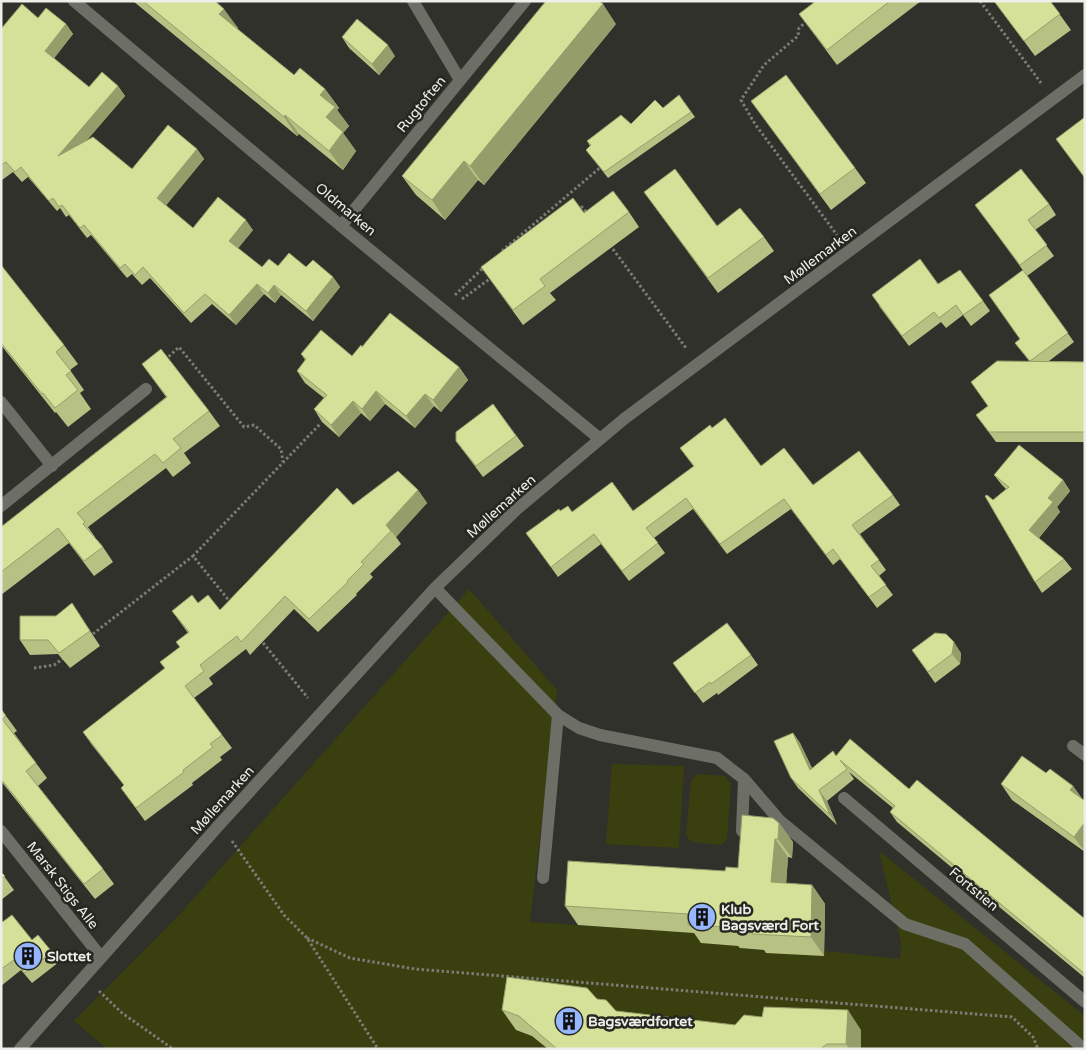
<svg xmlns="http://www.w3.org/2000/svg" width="1086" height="1050" font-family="'Varela Round',sans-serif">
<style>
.green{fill:#3a3f10}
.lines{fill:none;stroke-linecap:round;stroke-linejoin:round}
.path{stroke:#7b7c76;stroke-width:3;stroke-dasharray:2.5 2.5;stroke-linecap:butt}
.minor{stroke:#6d6e66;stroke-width:12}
.wall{fill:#b7c183}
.shaded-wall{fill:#959d6a}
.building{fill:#d5e098;stroke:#959d6a}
.labels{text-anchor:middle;stroke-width:5;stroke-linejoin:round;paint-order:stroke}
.street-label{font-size:14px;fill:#eeefea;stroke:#262720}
.poi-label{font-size:14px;font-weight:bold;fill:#eeefea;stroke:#262720;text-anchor:start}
</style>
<rect width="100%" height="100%" fill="#30312a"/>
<!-- green -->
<path class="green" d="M469 589 557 690 530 922 702 933 741 942V948L793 954V949L824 951 900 959 901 943 879 851 1085 1016V1049H107L74 1021 180 914Z
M612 764 684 766 679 848 606 844Z
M698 774 725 776 731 784 727 840 721 845 692 842 686 836 691 781Z"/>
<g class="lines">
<!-- path -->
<path class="path" d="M980 1 1041 83
M807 21 799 28 798 36 764 65 741 100 755 124 837 235
M577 211 582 207 587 213
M610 245 686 348
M502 251 602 166
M455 295 484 267
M462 299 491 278
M165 360 179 347 244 427 254 425 281 449 283 462
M231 603 193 556 321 423
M89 637 193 556
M260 639 308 698
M34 668 54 665 65 657
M232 841 284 915 307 938 378 1049
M307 938 350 958 415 969 1012 1017 1033 1037 1038 1049
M99 991 122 1013 173 1049"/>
<!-- minor -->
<path class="minor" d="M74 1 341 226 600 439
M413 1 460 80
M341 226 525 1
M1 402 52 466
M1 506 146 389
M435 588 558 715 579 728 600 735 717 758 744 779 780 821 905 924 965 944 1084 1049
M1073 746 1085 755
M844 798 1085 1002
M1 831 101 957
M742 831 744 779
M543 878 558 715
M20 1049 220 824 435 588 517 509 624 419 1085 75"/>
</g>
<!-- wall -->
<path class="wall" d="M133 1H215L238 28 237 29 294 75 325 89 339 108 337 110 349 126 343 133 356 151 343 170 299 134 297 136Z
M816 1H921L837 65 799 14Z
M994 1H1050L1071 30 1035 56Z
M38 18 66 24 73 34 54 58 89 87 118 86 125 96 86 141 132 169 197 149 204 159 166 205 193 228 253 230 238 248 262 267 278 266 306 267 333 277 340 287 313 321 281 295 275 303 264 294 236 325 212 304 191 323 150 278 142 285 132 274 127 278 91 235 87 238 69 215 66 217 60 208 57 211 28 177 22 182 13 172 2 180 1 29Z
M616 24 484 185 478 180 445 220 416 195 402 176Z
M342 37 395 56 379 75 349 48Z
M679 95 695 117 608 178 586 150 590 146 587 141 631 124 663 108Z
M751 101 855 168 866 183 831 210Z
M644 192 717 226 764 237 774 251 718 293Z
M1049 204 1056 215 1035 230 1054 256 1027 276 983 215Z
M629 212 639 227 550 293 556 300 523 325 481 267 584 213Z
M1 265 64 345 78 364 70 370 84 390 80 393 91 409 68 427 56 412 55 413 1 345Z
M1023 270 1074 342 1049 361 1085 362V442H996L976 415 988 406 1029 361 1015 343 1020 339Z
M938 284 983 301 990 311 971 326 963 315 946 328 941 322 909 346 879 306Z
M362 347 459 367 468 380 441 412 434 406 415 428 385 404 370 421 361 413 339 437 322 422 314 409 324 398 305 383 297 371 305 360 301 354 352 356Z
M142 364 209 411 220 426 184 453 191 463 173 477 166 468 88 527 95 537V538L103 547 113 562 94 576 69 543 1 595V527L166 397Z
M493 404 524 446 483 477 456 441Z
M712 428 761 466 813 485 893 495 900 505 860 534 886 570 879 576 893 595 877 608 840 559 833 565 791 509 727 554 693 509 654 538 665 553 629 581 601 544 558 577 526 533 572 512 633 511 694 467 680 448Z
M994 475 1063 480 1070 491 1057 507 1060 512 1039 538 1064 559 1072 569 1042 593 1035 582 993 500 1006 489 1002 485Z
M418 490 427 503 396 537 401 544 370 574 373 577 356 594 357 595 318 632 294 609 250 655 246 649 209 678 213 684 194 698 232 748 220 757 222 760 192 783 193 785 145 821 121 788 124 785 92 745 83 732 165 669 160 662 180 647 188 633 172 611 198 603 220 610 353 505Z
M72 603 100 646 70 668 58 654 30 655 20 640 56 616Z
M912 650 961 653 960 664 935 683Z
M751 655 758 665 718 695 717 693 703 703 673 663Z
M1 709 17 731 14 733 47 778 38 786 103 869 114 884 95 899 1 781Z
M793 733 800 743 812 768 836 756 909 789 1085 919V978L897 822 890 812 893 808 849 772 854 779 827 801 837 825 798 788 791 778Z
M1046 773 1073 786 1082 799 1085 801V852L1012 800 1001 784Z
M779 823 793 842 792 858 788 857 786 883 812 885 825 904 824 956 766 953 764 950 740 948 738 946 701 943 694 933 578 925 565 906 738 868Z
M1 872 14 890 1 900Z
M1 923 32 940 52 952 59 962 32 983 21 970 1 986Z
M597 999 616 1011 735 1025 861 1030V1049H548L532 1036 516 1030 502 1010Z"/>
<!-- shaded-wall -->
<path class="shaded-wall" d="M603 4 616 24 484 185 470 166Z
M224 9 238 28 233 34 219 14Z
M66 24 73 34 52 61 45 51Z
M388 45 395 56 379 75 372 64Z
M118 86 125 96 65 166 58 156Z
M325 89 339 108 337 110 349 126 343 133 356 151 343 170 329 151 326 117 320 95Z
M285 115 299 134 297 136 284 117Z
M197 149 204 159 164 208 157 198Z
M464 161 478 180 445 220 432 200Z
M246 220 253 230 236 251 229 241Z
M333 277 340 287 313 321 306 311Z
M257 284 264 294 236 325 229 315Z
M274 285 281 295 275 303 268 293Z
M459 367 468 380 441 412 433 400Z
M376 391 385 404 370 421 362 409Z
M425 394 434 406 415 428 406 416Z
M353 401 361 413 339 437 331 425Z
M1063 480 1070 491 1057 507 1060 512 1037 540 1029 530 1048 498Z
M418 490 427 503 396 537 386 525Z
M954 642 961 653 960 664 952 654Z
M793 733 800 743 817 780 810 770Z
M1073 786 1084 801 1070 790Z
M819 790 827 801 837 825 830 815Z
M1085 822V852L1074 837Z
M779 823 793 842 792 858 778 839Z
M775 839 788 857 785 901 771 882Z
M812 885 825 904 824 956 811 937Z
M848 1010 861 1030V1049H849L846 1044Z"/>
<!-- building -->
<path class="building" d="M143 1H215L224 9 219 14 294 75 300 68 325 89 320 95 335 107 326 117 343 132 329 151 285 115 284 117Z
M546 1H599L603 4 470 166 464 161 432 200 402 176Z
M816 1H890L827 50 799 14Z
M994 1H1050L1060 14 1024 41Z
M22 4 38 18 46 8 66 24 45 51 89 87 102 72 118 86 58 156 93 137 132 169 168 125 197 149 157 198 193 228 218 197 246 220 229 241 262 267 269 259 278 266 289 253 306 267 313 260 333 277 306 311 274 285 268 293 257 284 229 315 205 294 184 313 143 267 135 275 125 264 120 268 84 225 80 228 62 205 59 207 53 198 49 201 21 167 15 172 6 162 1 165V29Z
M357 19 388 45 372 64 342 37Z
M786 75 855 168 820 194 751 101Z
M679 95 691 112 604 172 586 150 591 145 587 141 621 115 631 124 655 100 663 108Z
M1085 117V178L1056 139Z
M675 169 717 226 740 208 764 237 708 278 644 192Z
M1021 169 1049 204 1028 220 1047 245 1020 265 975 205Z
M613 191 629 212 540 279 545 286 513 310 481 267 573 198 584 213Z
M920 259 938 284 960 270 983 301 963 315 956 305 939 318 934 312 902 336 872 295Z
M1 265 64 345 56 352 71 371 66 375 78 390 55 408 43 393 42 394 1 343Z
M1023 270 1068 333 1030 361 1015 343 1020 339 989 295Z
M390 313 459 367 433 400 425 394 406 416 376 391 362 409 353 401 331 425 314 409 327 395 297 371 306 359 301 354 321 330 352 356 361 345 362 347Z
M161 349 209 411 173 439 181 448 163 463 155 454 77 513 85 522 83 524 103 547 84 561 58 528 1 572V527L167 397 142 364Z
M997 361 1085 362V432H989L976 415 988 406 971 382Z
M493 404 516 436 476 466 456 441V432Z
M725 418 761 466 784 448 813 485 859 451 893 495 852 525 879 560 871 566 886 585 869 597 833 549 826 555 784 499 720 544 686 498 646 528 658 543 622 571 594 534 551 567 526 533 559 509 560 511 568 506 572 512 612 482 633 511 694 466 680 448 710 425 712 428Z
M1019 445 1063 480 1048 498 1053 502 1029 530 1064 559 1035 582 985 496 987 495 993 500 1009 487 994 475Z
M398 471 418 490 386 525 391 531 361 562 364 564 347 581 348 582 309 619 285 596 241 642 237 636 200 665 204 671 185 686 222 735 210 744 213 747 183 770 184 772 136 808 121 788 124 785 83 732 165 668 160 662 180 647 176 642 189 632 172 611 192 595 198 603 208 595 220 610 337 488 353 505Z
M72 603 90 631 59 653 48 640H20V616H56Z
M727 623 751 655 711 684 710 682 695 693 673 663Z
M935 633 946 634 954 642 952 654 928 672 912 650Z
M1 709 6 716 2 719 36 763 26 771 103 869 84 884 1 779Z
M793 733 810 770 833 751 836 756 850 739 909 789 917 780 1085 919V974L890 812 895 806 840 760 847 769 819 790 830 815 791 778 774 741Z
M1022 756 1046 773 1050 769 1073 786 1070 790 1085 801V822L1074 837 1001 784Z
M742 815 773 818 779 823 778 839H775L771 882 812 885 811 937 752 934 753 931 727 930V927L688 925V914L565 906 568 861 725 871 726 867 738 868Z
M1 872 5 876 1 879Z
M12 915 32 940 38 935 52 952 25 973 14 960 1 969V923Z
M507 977 587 988 597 999 606 1000 616 1011 735 1025 744 1015 762 1017 764 1007 848 1010 846 1044H827L820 1049H557L519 1016 502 1010Z"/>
<!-- icons -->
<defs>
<symbol id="building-disc" viewBox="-11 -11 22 22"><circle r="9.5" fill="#96b6fd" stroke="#262720"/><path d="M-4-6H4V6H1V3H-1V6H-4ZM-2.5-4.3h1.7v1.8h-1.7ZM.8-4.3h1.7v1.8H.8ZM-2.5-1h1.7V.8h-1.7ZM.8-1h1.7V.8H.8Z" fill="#111"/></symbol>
</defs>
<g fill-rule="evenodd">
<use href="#building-disc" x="686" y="901" width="32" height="32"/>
<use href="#building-disc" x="12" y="940" width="32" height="32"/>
<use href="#building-disc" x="553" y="1005" width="32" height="32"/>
</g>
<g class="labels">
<!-- street labels -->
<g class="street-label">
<text transform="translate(421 104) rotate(-51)" y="5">Rugtoften</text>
<text transform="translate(346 209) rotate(40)" y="5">Oldmarken</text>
<text transform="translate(820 255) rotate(-37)" y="5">Møllemarken</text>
<text transform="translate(501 506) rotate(-42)" y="5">Møllemarken</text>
<text transform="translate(222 800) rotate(-48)" y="5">Møllemarken</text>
<text transform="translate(63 885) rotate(52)" y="5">Marsk Stigs Alle</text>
<text transform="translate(974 889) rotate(40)" y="5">Fortstien</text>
</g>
<!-- poi labels -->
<g class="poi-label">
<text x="721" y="914">Klub<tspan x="721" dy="16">Bagsværd Fort</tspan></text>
<text x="47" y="961">Slottet</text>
<text x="588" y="1026">Bagsværdfortet</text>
</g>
</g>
<!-- border -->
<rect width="1086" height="1050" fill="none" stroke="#eeefea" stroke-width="5"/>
</svg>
